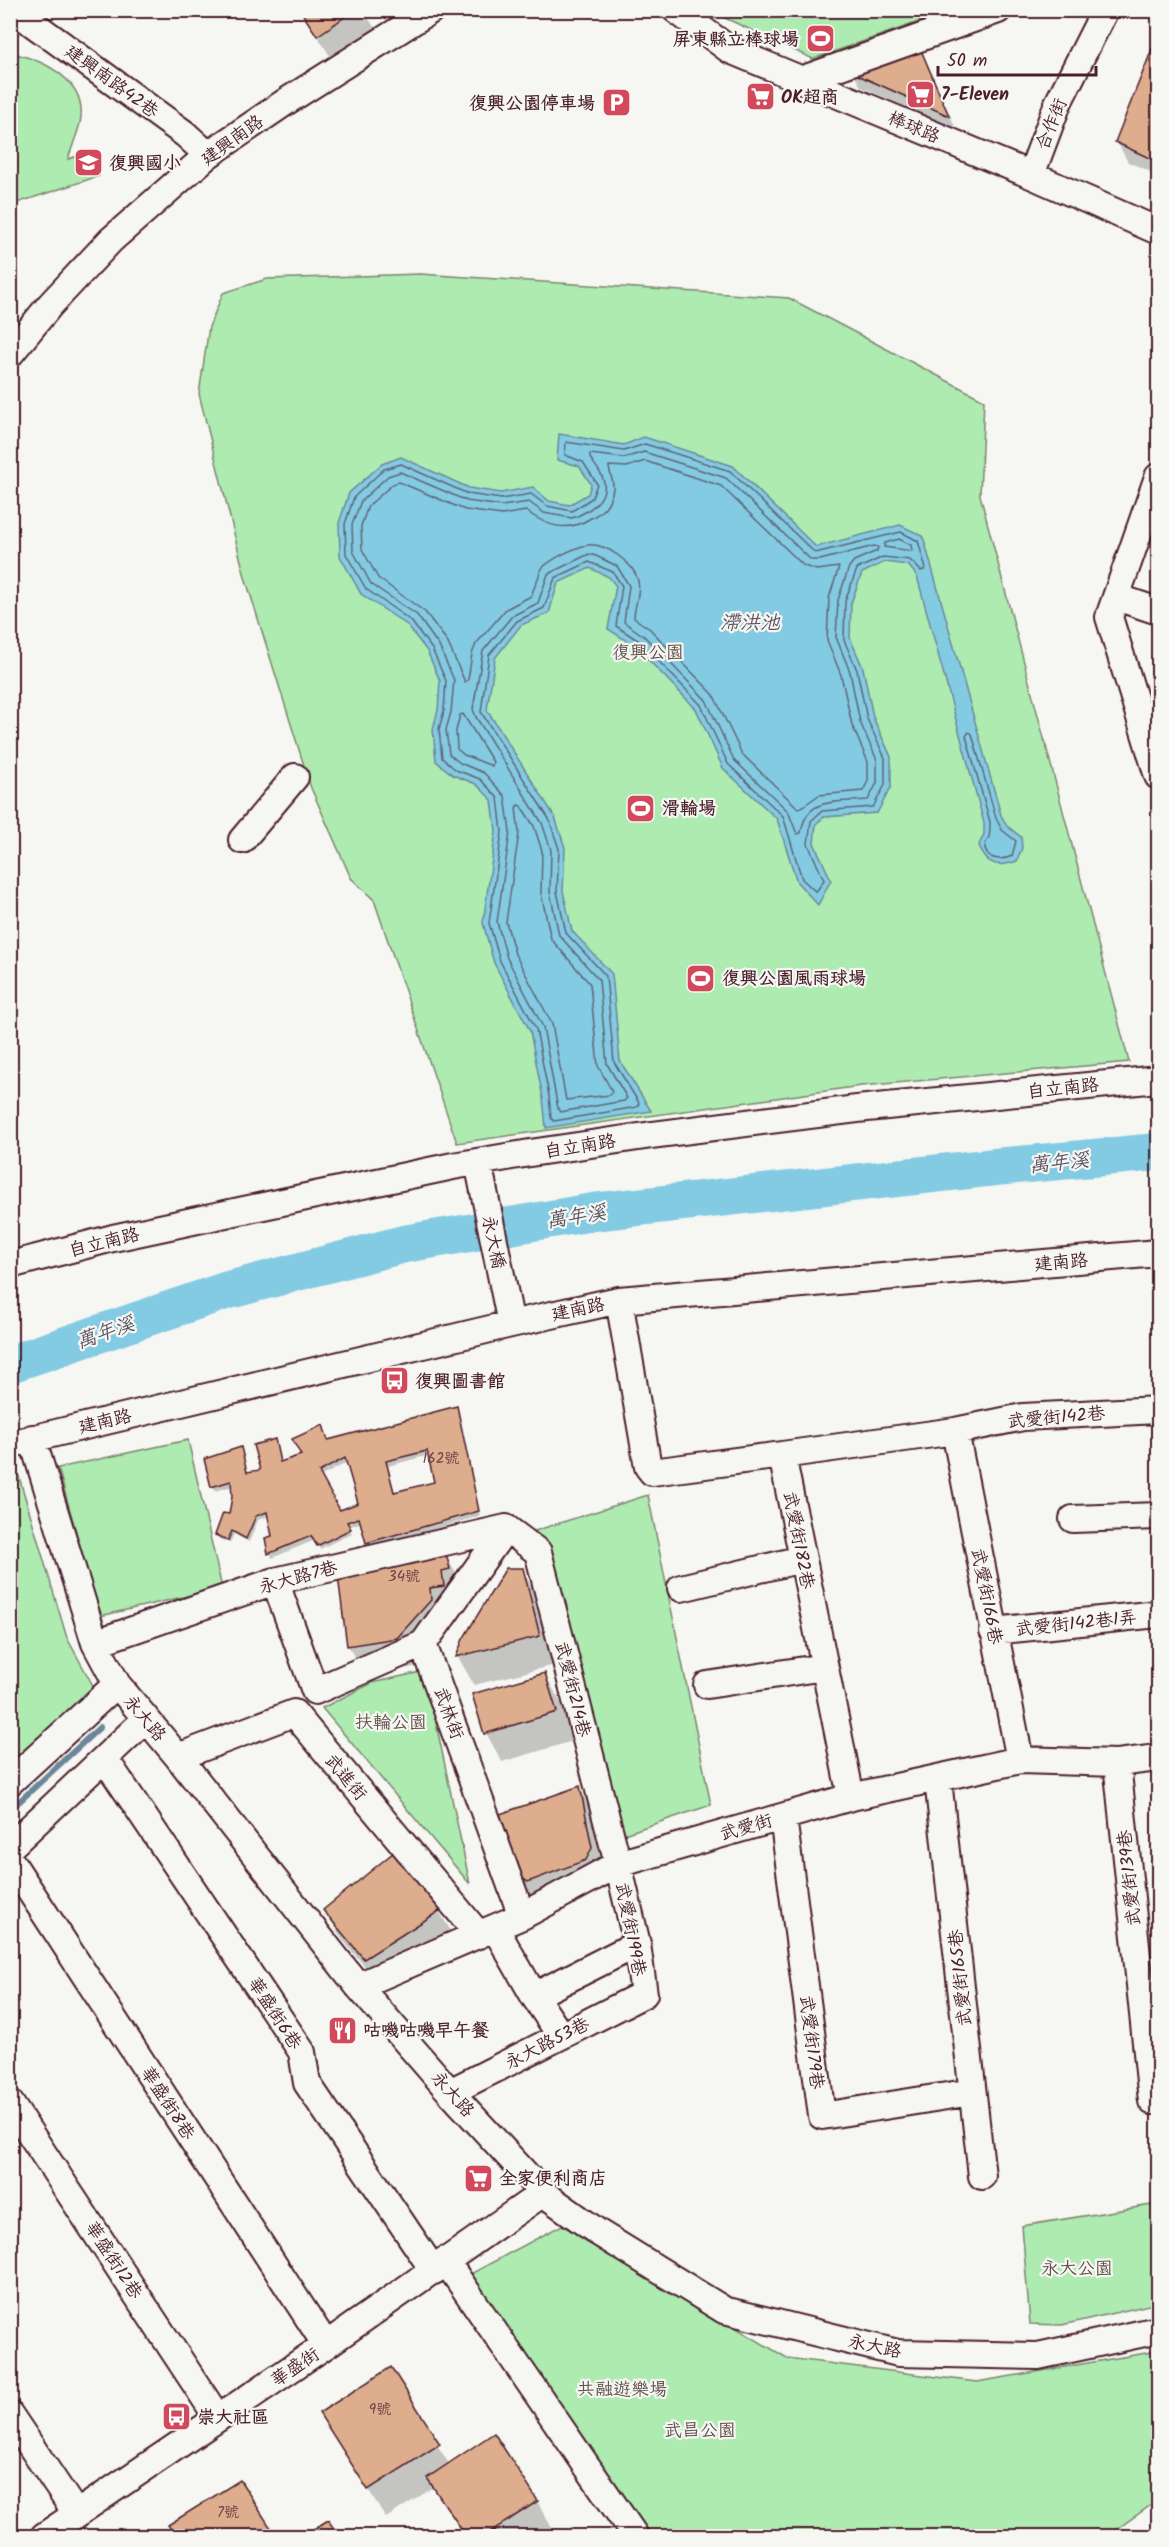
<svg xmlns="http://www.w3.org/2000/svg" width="1169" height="2547" font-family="Kalam,'LXGW WenKai TC',sans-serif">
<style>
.green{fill:#adebb1;stroke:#7c856e;stroke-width:1.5}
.water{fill:#83cbe3;stroke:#6c8699;stroke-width:1.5}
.shadow{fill:#0003;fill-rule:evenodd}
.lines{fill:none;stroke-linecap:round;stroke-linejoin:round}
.shore{stroke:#616475;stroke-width:1.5}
.stream{stroke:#6c8699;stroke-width:6}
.river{stroke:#83cbe3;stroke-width:38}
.building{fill:#ddad8e;stroke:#4a1f2b;stroke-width:1.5;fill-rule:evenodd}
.minor-casing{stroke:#4a1f2b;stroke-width:30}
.minor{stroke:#f6f6f2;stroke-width:26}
.labels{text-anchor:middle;stroke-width:4.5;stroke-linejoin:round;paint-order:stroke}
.number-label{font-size:15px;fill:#6f4244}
.poi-label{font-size:18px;font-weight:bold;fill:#4a1f2b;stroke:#f6f6f2;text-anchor:start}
.street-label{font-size:18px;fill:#4a1f2b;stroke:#f6f6f2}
.park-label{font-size:18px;fill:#63524c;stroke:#f6f6f2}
.water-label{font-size:20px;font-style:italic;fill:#5b5362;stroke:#f6f6f2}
</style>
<rect width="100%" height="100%" fill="#f6f6f2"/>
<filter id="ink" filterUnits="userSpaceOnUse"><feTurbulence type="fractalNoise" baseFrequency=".0167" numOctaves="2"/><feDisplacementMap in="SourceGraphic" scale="12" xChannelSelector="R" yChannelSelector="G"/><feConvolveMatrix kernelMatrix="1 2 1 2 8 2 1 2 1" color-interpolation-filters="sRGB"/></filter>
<g filter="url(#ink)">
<!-- green -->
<path class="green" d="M714 11H950L813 59 725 18Z
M11 53C44 60 89 81 80 123 77 135 72 147 68 159L94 151 99 176 11 205Z
M420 274 789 298 984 400 980 495 1129 1062 861 1086 457 1143 374 900 351 878 311 788 245 577 199 394 209 327 223 293 267 279Z
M188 1440 222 1588 100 1616 58 1468Z
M17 1470 67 1638 102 1702 11 1776 10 1472Z
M648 1495 711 1805 609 1839 528 1533Z
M425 1671 470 1884 322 1708 372 1683Z
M1158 2204V2303L1062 2325 1030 2324 1022 2226Z
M562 2225 787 2358 977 2382 1158 2351V2500L1107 2536H644L465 2277Z"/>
<!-- water -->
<path class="water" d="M559 434 624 445 644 437 733 466 816 547 900 525 923 536 1001 815 1007 826 1021 837 1022 848 1017 861C998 868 985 865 979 845L984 834V823L917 576 908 565 885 562 862 573 851 603 850 638 863 668 873 717 891 757V787L877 813 824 817 816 824 814 843 831 880 818 905 797 882 777 819 723 768 696 709 635 646 608 629 616 586 609 577 590 568 558 583 549 613 521 625 495 658 487 710 555 817 565 848 563 891 572 931 612 974 620 1061 651 1111 546 1128 543 1098 530 1031 494 963 483 923 496 831 492 800 476 784 453 775 436 761 433 729 438 710 440 681 427 651 407 625 361 594 340 556 339 523 349 493 382 464 401 457 469 488 501 493 533 487 549 501 569 505 588 494 591 484 579 466 557 460Z"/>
<!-- shadow -->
<path class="shadow" d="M301 10H364L378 34 335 64Z
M1158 38V175L1128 162 1117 142Z
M920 52 929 67 956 129 861 87 853 73Z
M456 1407 480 1516 369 1547 362 1522 348 1527 352 1533 320 1549 315 1540 272 1558 267 1539 274 1537 269 1516 258 1520 249 1542 234 1534 230 1543 219 1539 217 1534 230 1515 234 1497 233 1486 215 1491 206 1460 241 1449 248 1474 261 1471 274 1441 281 1463 303 1456 328 1441ZM429 1455 436 1483 395 1493 388 1466ZM348 1462 360 1503 339 1512 320 1477Z
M445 1555 462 1584 457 1599 460 1615 446 1617 447 1629 414 1667 365 1675 348 1646 339 1577Z
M522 1569 538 1598 555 1665 474 1685 458 1657Z
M545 1674 561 1703 573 1741 502 1762 486 1733Z
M580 1788 596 1817 607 1877 603 1889 546 1910 536 1905 519 1876Z
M325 1910 439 1911 456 1940 382 1987 342 1939Z
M390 2370 449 2464 537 2501 553 2530 544 2536H465L434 2487 386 2518 321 2414Z
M240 2482 275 2536H177L171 2526Z"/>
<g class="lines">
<!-- shore -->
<path class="shore" d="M566 442 624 451 645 444 730 471 815 553 901 532 918 541 926 569 921 571 910 560 883 557 857 569 845 601 844 640 857 670 867 719 885 758V785L873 807 822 811 811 821 808 844 824 880 816 892 802 879 783 816 728 764 701 705 639 641 616 626 622 586 613 572 589 562 555 578 544 608 517 621 489 655 481 712 549 819 559 849 557 891 566 933 606 976 614 1062 639 1103 637 1107 554 1121 551 1118 549 1096 536 1029 500 961 489 923 502 832 498 798 480 779 456 770 442 758 439 729 444 711 446 681 432 649 411 621 366 589 346 554 345 524 354 497 384 469 401 464 468 494 501 499 531 494 547 506 572 511 592 498 597 484 583 462 565 455Z
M644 452 726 478 811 560H820L874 546 878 547 877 551 854 561 849 567 838 600 836 637 850 672 860 722 877 760V783L868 800C839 803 806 795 801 833L797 834 788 811 734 760 706 700 644 636 624 622 629 586 617 566 596 556 589 554 548 574 538 603 512 616 483 651 473 709 476 717 542 823 551 850 550 892 559 935 599 980 607 1064 627 1098 624 1101 560 1112 558 1109 543 1027 507 958 497 922 510 832 505 796 484 773 460 763 449 754 446 730 451 712 454 680 439 646 417 615 371 584 353 551 352 525 361 501 388 476 400 472 467 501 502 506 529 502 544 513 572 518C587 513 610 499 603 479 601 472 594 464 590 458V454L624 458Z
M645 461 721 486 804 566 817 570 839 567 829 598 827 640 841 675 852 725 868 762V781L863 791 819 795 800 808 797 807 742 754 713 694 650 629 634 618C634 606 641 593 638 581 634 563 606 543 588 545 574 547 552 559 542 568L531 596 506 609 476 644 472 654 468 680 465 682 447 641 425 612 378 578 362 549 361 526 368 506 393 484 399 482 465 510 502 515 526 511C548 527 567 533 591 518 604 511 610 504 613 489 614 480 609 473 609 466L627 467Z
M899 539 911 545 912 551 884 547 885 543Z
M463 714 493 762 492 766 464 755 457 749 456 731 460 715Z
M969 732 972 734 996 818 1002 830 1016 841 1012 856C1004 860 985 862 985 846 985 843 988 840 989 837 990 833 990 827 990 822L966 736Z
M518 805 521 806 534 826 542 851 541 893 551 939 590 984 598 1066 612 1091 610 1095 566 1100 552 1024 515 954 506 922 519 833 516 808Z"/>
<!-- stream -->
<path class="stream" d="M10 1810 100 1727"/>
<!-- river -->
<path class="river" d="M10 1364 225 1291 404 1244 593 1212 995 1167 1158 1152"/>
</g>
<!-- building -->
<path class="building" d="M300 10H355L317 36Z
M1158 34V162L1115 142Z
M921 50 949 116 851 72Z
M457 1406 479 1511 366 1543 359 1518 347 1522 351 1529 317 1546 311 1536 268 1554 265 1538 272 1536 267 1512 256 1516 246 1539 232 1531 228 1540 215 1535 223 1513 229 1514 232 1497 231 1481 211 1487 204 1459 241 1447 247 1472 260 1470 253 1445 275 1439 280 1462 301 1455 292 1439 323 1425 328 1440ZM427 1451 434 1482 394 1492 386 1461ZM345 1458 358 1503 340 1510 319 1472Z
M446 1553 450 1569 442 1571 444 1586 430 1588 431 1600 397 1638 347 1646 338 1576Z
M506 1568H523L540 1636 456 1657 463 1639Z
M545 1673 557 1712 484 1734 472 1694Z
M580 1786 592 1848 586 1860 528 1882 518 1876 500 1814Z
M394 1852 441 1910 364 1959 323 1910Z
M391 2367 440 2444 368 2490 319 2413Z
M494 2433 538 2501 484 2536H466L427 2478Z
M240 2480 276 2536H176L168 2525Z
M328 2520 339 2536H302Z
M495 2530 499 2536H484Z"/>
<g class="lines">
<defs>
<path id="minor" d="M14 10 185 134 208 155
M676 10 730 50 1031 175 1158 231
M801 80 998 10
M1031 175 1058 103 1105 10
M10 354 50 305 111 240 208 155 287 101 431 10
M1158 477 1109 617 1158 776
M1116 597 1158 611
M242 840 295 777
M478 1162 511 1324
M10 1265 113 1238 249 1209 453 1166 530 1153 652 1135 857 1109 1158 1079
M619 1300 648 1467 652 1472 782 1455
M955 1431 1020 1760
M32 1438 95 1643 117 1684 178 1757 358 1986 450 2092 543 2193 599 2233 724 2310 898 2353 1038 2356 1158 2330
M10 1444 511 1324 619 1300 1158 1253
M1073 1519 1158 1516
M506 1528 423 1644 522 1916
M275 1581 315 1691 423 1644
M681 1588 802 1559
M993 1631 1158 1614
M95 1643 275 1581 506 1528
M707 1685 824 1667
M178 1757 294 1713 479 1935
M105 1759 302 2052 307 2083 434 2271
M1117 1763 1152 2101H1158
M938 1780 982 2176
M10 1782 117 1684
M851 1797 782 1455 955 1431 1023 1417 1158 1410
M783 1817 822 2116 972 2092
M10 1847 146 1719
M10 1860 326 2345
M495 1928 534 1996 561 2036
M358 1986 522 1916 618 1864 851 1797 1020 1760 1117 1763 1158 1758
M534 1996 637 1944
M450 2092 644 1994 637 1944 618 1864 538 1552 506 1528
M10 2103 218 2418
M445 2260 635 2536
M10 2415 77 2515
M44 2536 326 2345 543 2193"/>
</defs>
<!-- minor casing -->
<use href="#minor" class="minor-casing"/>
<!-- minor -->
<use href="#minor" class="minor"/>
</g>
</g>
<!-- icons -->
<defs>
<symbol id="stadium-square" viewBox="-11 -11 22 22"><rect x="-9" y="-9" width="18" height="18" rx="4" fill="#d1495b" stroke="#f6f6f2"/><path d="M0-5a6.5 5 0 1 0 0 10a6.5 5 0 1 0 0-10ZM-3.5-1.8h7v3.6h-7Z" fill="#fff"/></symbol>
<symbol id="supermarket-square" viewBox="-11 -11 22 22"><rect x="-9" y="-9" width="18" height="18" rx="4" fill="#d1495b" stroke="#f6f6f2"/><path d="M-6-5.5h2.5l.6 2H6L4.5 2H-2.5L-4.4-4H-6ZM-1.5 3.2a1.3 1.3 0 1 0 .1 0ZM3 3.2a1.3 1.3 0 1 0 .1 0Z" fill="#fff"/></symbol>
<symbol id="parking-square" viewBox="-11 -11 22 22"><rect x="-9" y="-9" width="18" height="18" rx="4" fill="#d1495b" stroke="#f6f6f2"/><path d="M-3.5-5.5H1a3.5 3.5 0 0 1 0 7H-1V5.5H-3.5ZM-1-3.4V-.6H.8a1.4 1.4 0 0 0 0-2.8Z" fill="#fff"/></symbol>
<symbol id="school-square" viewBox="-11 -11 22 22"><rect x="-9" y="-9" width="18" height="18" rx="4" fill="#d1495b" stroke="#f6f6f2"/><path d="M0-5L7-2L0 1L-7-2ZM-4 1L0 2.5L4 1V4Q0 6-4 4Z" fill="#fff"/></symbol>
<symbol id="bus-square" viewBox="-11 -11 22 22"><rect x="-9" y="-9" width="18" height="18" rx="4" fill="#d1495b" stroke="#f6f6f2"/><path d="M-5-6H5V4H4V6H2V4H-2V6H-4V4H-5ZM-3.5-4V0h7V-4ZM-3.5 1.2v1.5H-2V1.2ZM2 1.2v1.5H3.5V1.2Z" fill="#fff"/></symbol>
<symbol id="restaurant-square" viewBox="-11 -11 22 22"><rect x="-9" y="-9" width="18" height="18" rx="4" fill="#d1495b" stroke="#f6f6f2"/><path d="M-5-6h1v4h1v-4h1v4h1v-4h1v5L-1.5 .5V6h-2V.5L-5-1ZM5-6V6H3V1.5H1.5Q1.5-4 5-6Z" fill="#fff"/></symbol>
</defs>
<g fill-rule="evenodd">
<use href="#stadium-square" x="804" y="22" width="33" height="33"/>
<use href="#supermarket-square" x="904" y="78" width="33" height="33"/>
<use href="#supermarket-square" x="744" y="80" width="33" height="33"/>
<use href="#parking-square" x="600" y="86" width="33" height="33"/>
<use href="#school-square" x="72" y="146" width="33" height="33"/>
<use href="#stadium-square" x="624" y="792" width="33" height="33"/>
<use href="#stadium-square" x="684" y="962" width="33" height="33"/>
<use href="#bus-square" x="378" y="1364" width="33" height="33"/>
<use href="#restaurant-square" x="326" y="2014" width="33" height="33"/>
<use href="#supermarket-square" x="462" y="2162" width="33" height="33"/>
<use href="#bus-square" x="160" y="2400" width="33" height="33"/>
</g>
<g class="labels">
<!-- number labels -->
<g class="number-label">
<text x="441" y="1463">162號</text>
<text x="404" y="1581">34號</text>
<text x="380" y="2414">9號</text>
<text x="228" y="2517">7號</text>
</g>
<!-- poi labels -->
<g class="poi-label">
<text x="799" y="45" text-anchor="end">屏東縣立棒球場</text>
<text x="941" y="100">7-Eleven</text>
<text x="781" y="103">OK超商</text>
<text x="595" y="109" text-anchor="end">復興公園停車場</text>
<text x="109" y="169">復興國小</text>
<text x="662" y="814">滑輪場</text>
<text x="722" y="984">復興公園風雨球場</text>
<text x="415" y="1387">復興圖書館</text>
<text x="363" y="2036">咕嘰咕嘰早午餐</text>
<text x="499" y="2184">全家便利商店</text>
<text x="197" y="2423">崇大社區</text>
</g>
<!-- street labels -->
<g class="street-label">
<text transform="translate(112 81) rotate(36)" y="6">建興南路42巷</text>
<text transform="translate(1051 124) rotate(-68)" y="6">合作街</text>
<text transform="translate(914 127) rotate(23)" y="6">棒球路</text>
<text transform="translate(232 140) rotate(-36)" y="6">建興南路</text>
<text transform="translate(1063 1088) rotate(-6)" y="6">自立南路</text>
<text transform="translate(580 1146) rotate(-9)" y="6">自立南路</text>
<text transform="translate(104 1242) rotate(-14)" y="6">自立南路</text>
<text transform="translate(494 1242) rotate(78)" y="6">永大橋</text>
<text transform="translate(1061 1262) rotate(-5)" y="6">建南路</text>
<text transform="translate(578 1309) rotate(-12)" y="6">建南路</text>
<text transform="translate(1056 1417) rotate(-5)" y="6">武愛街142巷</text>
<text transform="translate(105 1421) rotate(-13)" y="6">建南路</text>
<text transform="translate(799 1540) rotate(79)" y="6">武愛街182巷</text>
<text transform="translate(298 1577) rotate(-15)" y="6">永大路7巷</text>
<text transform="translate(987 1596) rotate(79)" y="6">武愛街166巷</text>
<text transform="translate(1076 1623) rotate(-6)" y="6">武愛街142巷1弄</text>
<text transform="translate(573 1689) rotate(76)" y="6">武愛街214巷</text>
<text transform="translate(449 1713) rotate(70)" y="6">武林街</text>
<text transform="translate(145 1718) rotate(50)" y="6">永大路</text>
<text transform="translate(346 1777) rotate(50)" y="6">武進街</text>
<text transform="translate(746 1827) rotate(-16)" y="6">武愛街</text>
<text transform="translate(1129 1878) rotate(-96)" y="6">武愛街139巷</text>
<text transform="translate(631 1929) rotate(79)" y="6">武愛街199巷</text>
<text transform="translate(960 1978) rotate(-96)" y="6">武愛街165巷</text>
<text transform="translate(275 2013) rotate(57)" y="6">華盛街6巷</text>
<text transform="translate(812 2042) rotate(83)" y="6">武愛街179巷</text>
<text transform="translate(547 2043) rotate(-27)" y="6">永大路53巷</text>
<text transform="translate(453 2094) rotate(48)" y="6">永大路</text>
<text transform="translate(168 2103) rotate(57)" y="6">華盛街8巷</text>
<text transform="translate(114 2260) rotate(57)" y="6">華盛街12巷</text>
<text transform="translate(875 2346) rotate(12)" y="6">永大路</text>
<text transform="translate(295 2367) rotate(-34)" y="6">華盛街</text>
</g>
<!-- park labels -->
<g class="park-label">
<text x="648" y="658">復興公園</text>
<text x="391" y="1728">扶輪公園</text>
<text x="1077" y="2274">永大公園</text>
<text x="622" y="2395">共融遊樂場</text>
<text x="700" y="2436">武昌公園</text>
</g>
<!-- water labels -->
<g class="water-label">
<text x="750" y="629">滯洪池</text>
<text transform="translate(1059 1162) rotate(-6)" y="7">萬年溪</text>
<text transform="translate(576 1216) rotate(-9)" y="7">萬年溪</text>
<text transform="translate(105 1332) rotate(-19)" y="7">萬年溪</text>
</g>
</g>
<!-- margin -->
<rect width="1169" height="2547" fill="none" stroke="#f6f6f2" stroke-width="36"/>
<rect x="18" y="18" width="1133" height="2511" fill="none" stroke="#4a1f2b" stroke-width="2" filter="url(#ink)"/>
<!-- scale -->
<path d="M938 66v9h158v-9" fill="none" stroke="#4a1f2b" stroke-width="3"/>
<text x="947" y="66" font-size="18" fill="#4a1f2b" stroke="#f6f6f2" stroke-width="4.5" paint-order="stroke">50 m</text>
</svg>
